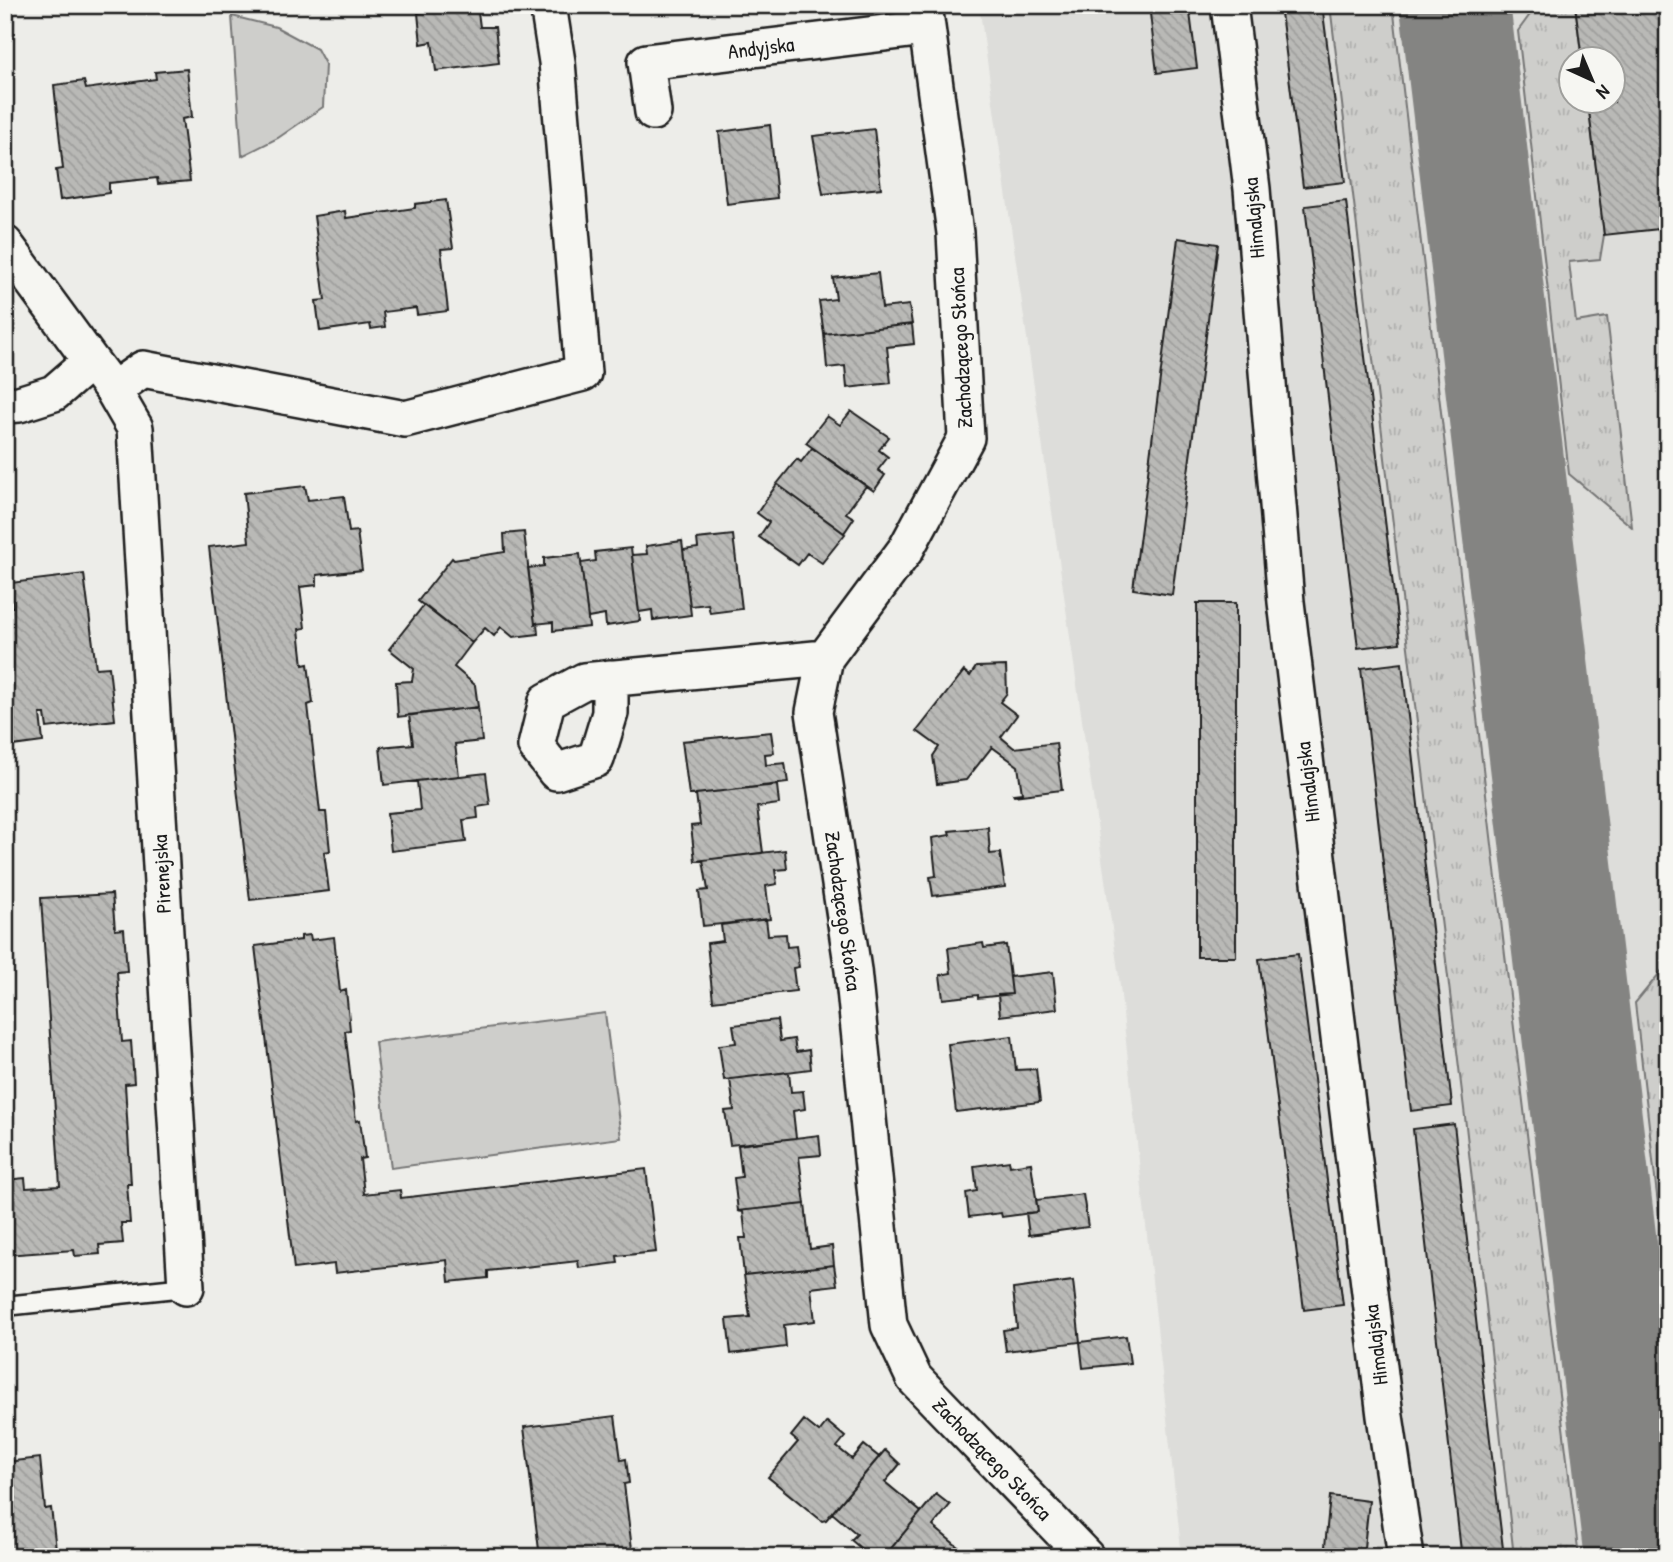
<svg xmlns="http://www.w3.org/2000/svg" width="1673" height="1562" font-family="'Patrick Hand',sans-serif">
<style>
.built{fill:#ddddda;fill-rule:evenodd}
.grass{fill:url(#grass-tufts);stroke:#757574;stroke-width:2}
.park{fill:#cececb;stroke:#757574;stroke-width:2}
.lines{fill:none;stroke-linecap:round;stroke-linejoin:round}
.taxiway{stroke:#848482;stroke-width:110}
.building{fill:url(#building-back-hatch);stroke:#1c1c1c;stroke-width:2}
.service-casing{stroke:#1c1c1c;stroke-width:23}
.minor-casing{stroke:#1c1c1c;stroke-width:40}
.service{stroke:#f6f6f2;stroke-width:18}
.minor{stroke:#f6f6f2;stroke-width:35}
.labels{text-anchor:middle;stroke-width:5;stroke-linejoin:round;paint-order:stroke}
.street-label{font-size:21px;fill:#1c1c1c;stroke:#f6f6f2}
</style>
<defs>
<pattern id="grass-tufts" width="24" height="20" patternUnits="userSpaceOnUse" patternTransform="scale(1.75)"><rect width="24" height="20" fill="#cececb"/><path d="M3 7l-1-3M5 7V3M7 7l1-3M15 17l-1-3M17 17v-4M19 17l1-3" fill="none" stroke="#b0b0ae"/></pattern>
<pattern id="building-back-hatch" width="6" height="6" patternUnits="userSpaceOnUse" patternTransform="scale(1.75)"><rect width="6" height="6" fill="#b9b9b6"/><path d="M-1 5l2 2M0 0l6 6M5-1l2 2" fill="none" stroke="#9e9e9c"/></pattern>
</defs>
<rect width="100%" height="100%" fill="#edede9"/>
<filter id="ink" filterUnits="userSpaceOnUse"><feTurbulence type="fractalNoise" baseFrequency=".0143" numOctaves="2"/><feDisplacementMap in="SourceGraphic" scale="14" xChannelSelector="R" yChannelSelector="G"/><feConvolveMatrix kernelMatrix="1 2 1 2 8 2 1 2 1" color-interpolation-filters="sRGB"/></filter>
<g filter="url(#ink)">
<!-- built -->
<path class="built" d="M979 5H1668V1557H1182L1119 977ZM1572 60H1614V102H1572Z"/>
<!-- grass -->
<path class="grass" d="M1330 5H1393L1505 955 1579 1557H1514L1465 1117Z
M1537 5H1575L1582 59 1572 60V102H1588L1604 235 1600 259 1569 262 1576 322 1607 317 1632 527 1569 474 1518 31Z
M1668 963V1292L1635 1003Z"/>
<!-- park -->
<path class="park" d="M232 16 276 27 317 49 325 64 323 107 278 138 242 156Z
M605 1013 621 1138 391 1168 375 1042Z"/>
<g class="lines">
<!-- taxiway -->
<path class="taxiway" d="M1455 5 1639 1557"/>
</g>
<!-- building -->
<path class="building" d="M428 5H477L480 27H495L499 63 436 71 432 42 421 44 418 13 428 11Z
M683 5H704L705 9 683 11Z
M1149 5H1189L1197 68 1157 73Z
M1280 5H1322L1345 182 1303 187Z
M1575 5H1668V228L1604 235 1588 102H1614V60H1582Z
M187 69 192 117 182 119 190 181 158 184 157 178 109 183V193L60 200 56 170 63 169 54 85 84 81 86 89 156 79 155 72Z
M770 125 777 198 727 204 719 132Z
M874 129 881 188 823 194 813 136Z
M446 200 453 248 441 249 448 311 417 315 416 308 383 312 385 327 371 329 370 324 320 331 316 301 325 300 314 216 345 211 346 218 415 208V204Z
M1346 201 1400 643 1358 648 1305 206Z
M1178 238 1218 244 1172 595 1133 589Z
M878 273 882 308 909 305 912 324 824 334 819 301 836 299 833 278Z
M912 324 914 344 887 347 891 383 847 388 845 366 827 368 824 334Z
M851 411 889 437 879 450 888 457 878 470 885 475 874 491 806 443 827 416 840 425Z
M812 448 866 486 846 513 854 518 844 533 777 484 797 459 801 462Z
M777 484 845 534 822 563 807 553 798 565 759 537 769 522 757 513Z
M305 486 308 500 344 496 349 532 357 531 362 570 317 575V585L300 587 305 628 299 629 303 665 308 664 313 703 308 705 320 812H326L330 851 324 852 329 891 250 900 209 547 249 542 244 493Z
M524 532 535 624 537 623 538 634 513 637 501 627 494 636 485 628 472 643 418 601 452 558 454 560 505 552 504 534Z
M733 535 742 609 710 613 708 604 690 606 683 550 698 548 697 539Z
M682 541 691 615 653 620 652 610 639 612 632 555 647 554 646 546Z
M631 548 640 621 606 626 605 615 588 618 581 563 596 561 595 552Z
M580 554 589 627 553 631V622L535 624 528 568 544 566V558Z
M84 574 96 668 109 667 115 720 47 728 45 714H40L43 742 5 747V598L8 597 9 607H13L10 583Z
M1197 603H1236V957H1197Z
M424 605 472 643 454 667 475 685 478 707 398 717 396 682 412 681 414 669 389 649Z
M1402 663 1452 1106 1411 1111 1361 668Z
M1006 666 1007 693 1000 702 1017 715 1001 737 1014 748 1056 743 1062 790 1014 796 1013 794 1022 793 1018 766 992 747 966 780 937 784 933 756 939 747 917 731 964 671 970 676 976 667Z
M478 707 482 741 455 744 459 776 384 785 380 747 413 744 409 715Z
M771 732 774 753 765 754 766 765 785 763 788 783 689 795 682 741Z
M486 773 490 805 477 807 478 818 463 820 466 842 391 851 387 813 420 810 417 781Z
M777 785 779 804 757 807 763 853 695 861 691 826 700 825 696 794Z
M988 827 990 854 1000 853 1005 887 933 896 930 877 936 876 932 838 950 835 949 831Z
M785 850 787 869 775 870 777 884 766 886 770 919 703 926 699 891 708 890 703 860Z
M112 894 115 930 124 929 127 971 117 972 122 1042 131 1041 134 1083 125 1084 131 1184H127L130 1223H121L123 1243 99 1245 100 1254 75 1256 74 1250 5 1255V1180L25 1178 26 1188 60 1186 41 898Z
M766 919 768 935 786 934 787 947 796 946 799 967 793 968 796 991 713 1001 707 943 723 941 721 925Z
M310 935 311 940 334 937 340 992 346 990 350 1030 345 1031 356 1121 360 1120 365 1158 360 1159 364 1194 400 1190 401 1198 646 1169 656 1252 617 1256 618 1263 579 1268 578 1261 488 1271V1278L449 1282 447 1260 335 1273 334 1264 294 1269 255 946 301 940V936Z
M983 943 984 948 1006 945 1012 994 978 998V995L943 999 940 975 951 973 948 948Z
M1298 954 1343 1305 1304 1310 1259 959Z
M1053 972 1057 1009 1000 1016 998 995 1012 994 1010 977Z
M777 1020 780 1041 794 1039 796 1052 809 1050 811 1069 724 1080 719 1045 736 1043 733 1025Z
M1012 1036 1016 1070 1036 1069 1040 1102 956 1112 948 1044Z
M789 1072 791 1092 803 1091 805 1109 793 1111 796 1138 730 1145 725 1111 734 1110 730 1079Z
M1454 1124 1481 1364 1504 1557H1462L1461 1551 1413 1129Z
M819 1135 821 1155 799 1157 805 1204 738 1211 734 1178 742 1177 738 1145Z
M1009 1161 1010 1166 1031 1163 1038 1212 1002 1217 1001 1213 969 1217 966 1193 977 1191 974 1166Z
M1083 1194 1088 1227 1029 1235 1026 1213 1038 1212 1036 1200Z
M805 1204 810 1249 832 1246 834 1265 744 1275 740 1238H746L743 1212 737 1211Z
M834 1265 837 1285 811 1288 815 1321 784 1325 786 1347 731 1354 727 1319 750 1317 744 1275Z
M1073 1281 1080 1342 1006 1351 1003 1330 1017 1328 1013 1289Z
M1126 1336 1130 1363 1083 1368 1080 1342Z
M615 1416 621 1460 626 1459 629 1483 624 1484 633 1557H550L549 1549 539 1550 524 1427Z
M804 1420 819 1432 827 1422 845 1437 837 1447 852 1459 864 1445 879 1457 826 1520 822 1521 768 1477 798 1442 791 1436Z
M885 1450 900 1464 885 1482 921 1512 884 1557H871L851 1540 857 1534 832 1513Z
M40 1458 45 1509 51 1508 57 1557H5V1474H7L6 1462Z
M936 1494 950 1505 933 1526 970 1557H884Z
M1330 1496 1369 1501 1363 1557H1324Z"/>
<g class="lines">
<defs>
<path id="service" d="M5 1306 186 1287"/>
<path id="minor" d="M924 5 955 233 966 438 906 549 825 658 814 712 853 970 889 1325 914 1378 1086 1557
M1229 5 1252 189 1286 602 1385 1416 1406 1557
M653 112 646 62 926 28
M5 244 91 361 54 393 19 404 5 405
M91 361 113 390 135 428 186 1287
M113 390 143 369 405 419 583 373 557 62 548 5
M610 678V713L596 759 556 772 536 746 547 701 584 681 825 658"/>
</defs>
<!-- service casing -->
<use href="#service" class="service-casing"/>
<!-- minor casing -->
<use href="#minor" class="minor-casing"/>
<!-- service -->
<use href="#service" class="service"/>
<!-- minor -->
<use href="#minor" class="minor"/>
</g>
</g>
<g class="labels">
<!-- street labels -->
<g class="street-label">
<text transform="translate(761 48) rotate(-7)" y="7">Andyjska</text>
<text transform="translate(1254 218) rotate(-95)" y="7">Himalajska</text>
<text transform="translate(961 348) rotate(-93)" y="7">Zachodzącego Słońca</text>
<text transform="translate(1308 782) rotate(-97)" y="7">Himalajska</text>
<text transform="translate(162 874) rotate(-93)" y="7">Pirenejska</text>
<text transform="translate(843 911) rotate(82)" y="7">Zachodzącego Słońca</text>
<text transform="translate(1376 1345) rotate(-97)" y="7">Himalajska</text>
<text transform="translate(992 1459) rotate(46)" y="7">Zachodzącego Słońca</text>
</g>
</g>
<!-- margin -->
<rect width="1673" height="1562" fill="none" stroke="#f6f6f2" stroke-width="28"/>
<rect x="14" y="14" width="1645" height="1534" fill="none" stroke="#1c1c1c" stroke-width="2.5" filter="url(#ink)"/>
<!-- north arrow -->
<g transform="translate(1592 80) rotate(136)"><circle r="33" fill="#f6f6f2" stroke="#9f9f9c" stroke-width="2"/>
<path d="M0-5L12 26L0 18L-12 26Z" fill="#1c1c1c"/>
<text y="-10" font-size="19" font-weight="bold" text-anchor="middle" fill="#1c1c1c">N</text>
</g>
</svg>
